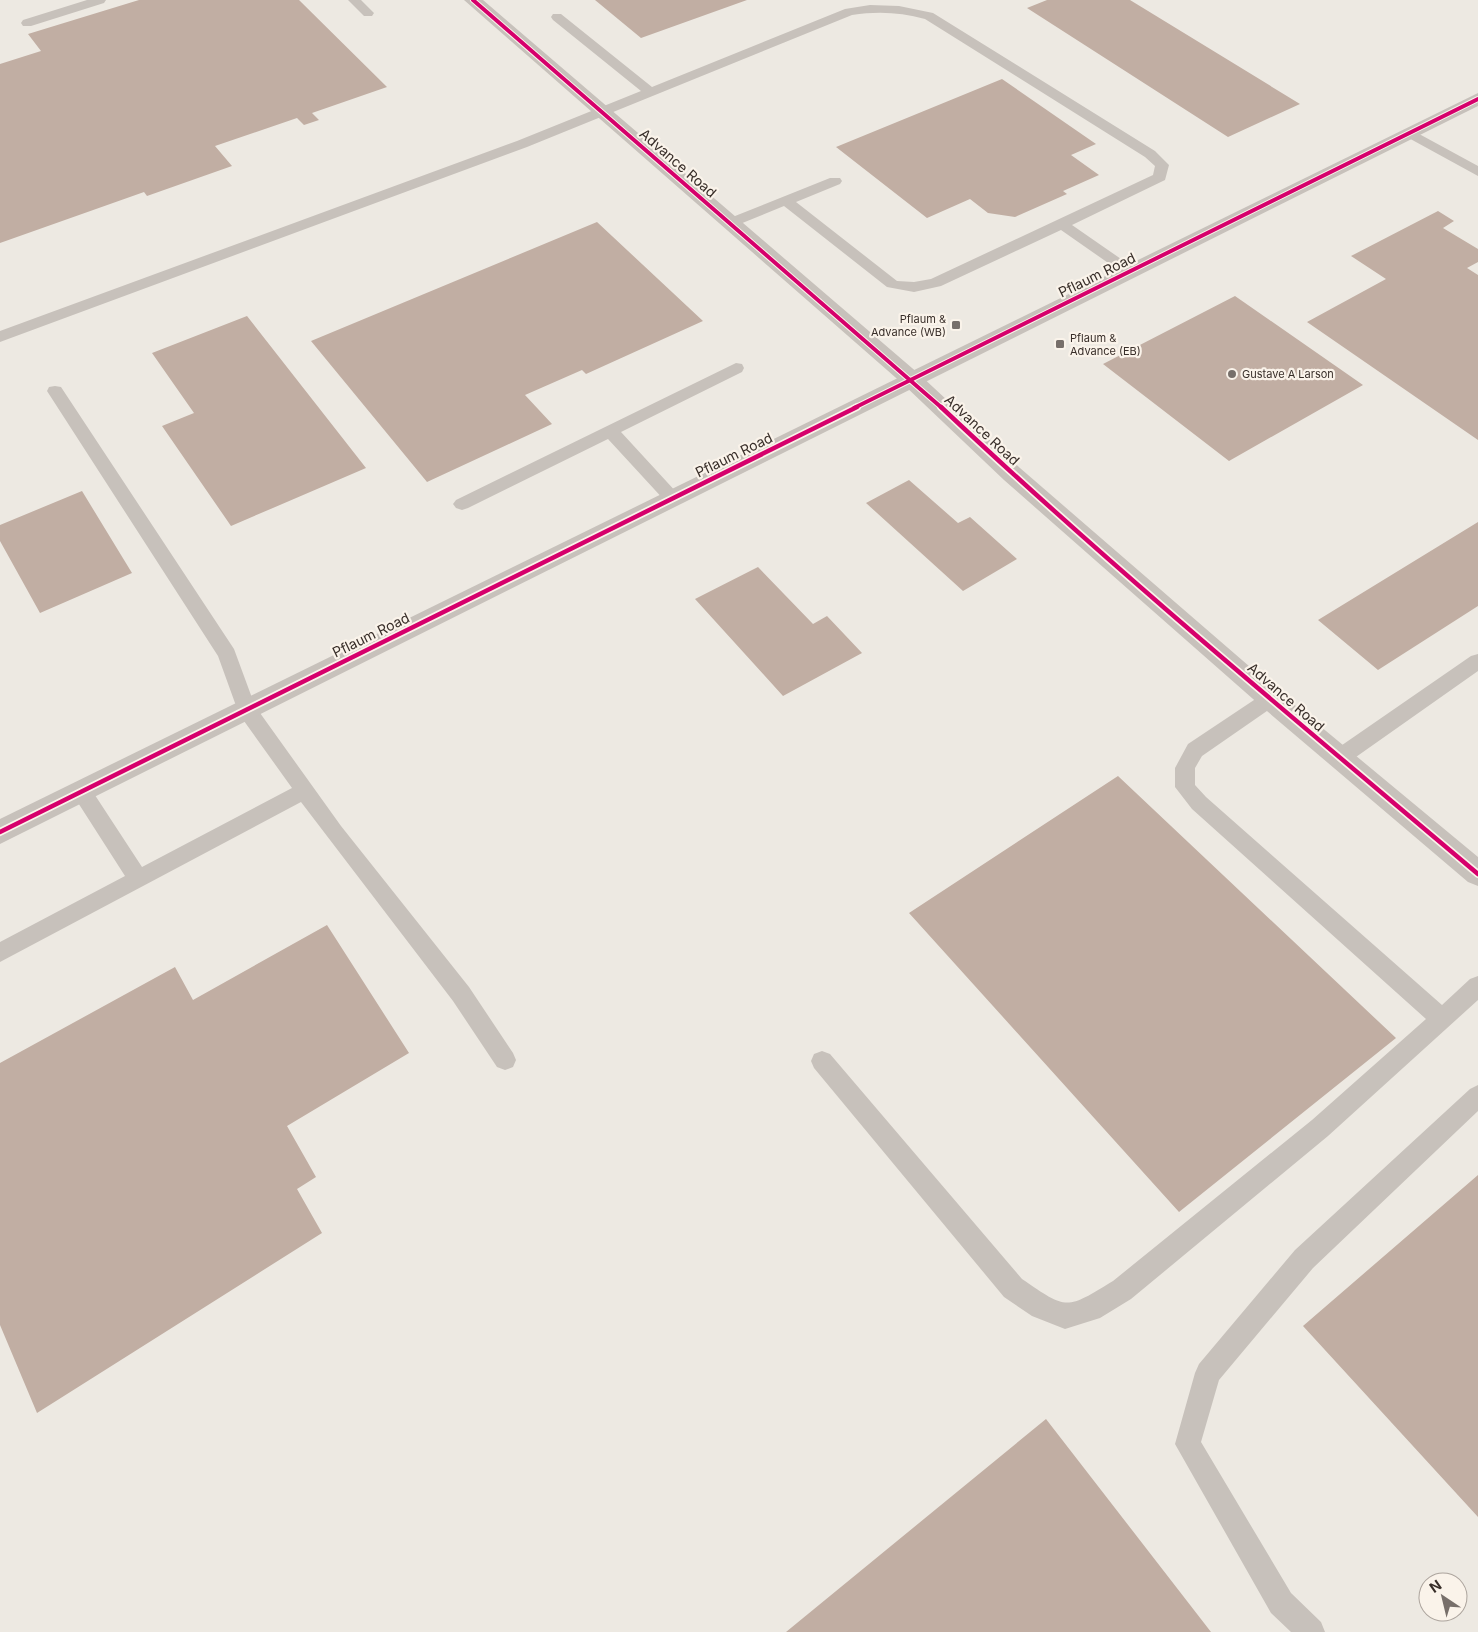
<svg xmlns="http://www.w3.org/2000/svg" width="1478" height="1632" font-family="Inter,sans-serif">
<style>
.building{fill:#c1aea3}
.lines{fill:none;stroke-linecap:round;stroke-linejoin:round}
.service{fill:#c7c1bb;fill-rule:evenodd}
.minor{fill:#c7c1bb;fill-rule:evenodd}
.tertiary{fill:#c7c1bb;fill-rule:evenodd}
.cycleway-far1-casing{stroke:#faf3ea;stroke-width:6}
.cycleway-casing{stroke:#faf3ea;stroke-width:8}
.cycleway-far1{stroke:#d6006c;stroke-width:4}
.cycleway{stroke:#d6006c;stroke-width:4.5}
.poi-dot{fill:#776f6a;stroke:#faf3ea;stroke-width:2}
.labels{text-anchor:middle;stroke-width:4.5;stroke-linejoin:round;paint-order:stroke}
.far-poi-label{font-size:11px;fill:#382e29;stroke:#faf3ea;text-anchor:start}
.street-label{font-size:14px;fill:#382e29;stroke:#faf3ea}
</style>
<rect width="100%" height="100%" fill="#ede9e2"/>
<!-- building -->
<path class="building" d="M139 0H299L387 87 312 113 319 120 304 125 297 118 215 146 232 166 147 196 144 192 0 243V64L41 51 28 34Z
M595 0H747L641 38Z
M1047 0H1130L1300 104 1228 137 1027 8Z
M1002 79 1096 144 1071 155 1099 175 1063 191 1067 194 1015 217 988 213 970 199 927 218 836 147Z
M1438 211 1454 221 1443 228 1478 249V262L1467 268 1478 275V440L1307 322 1386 279 1351 256Z
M597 222 703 321 586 374 582 370 525 395 552 424 427 482 311 341Z
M1235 296 1363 385 1229 461 1103 364Z
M247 316 366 468 231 526 162 426 194 413 152 353Z
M909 480 958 523 970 517 1017 559 963 591 866 503Z
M82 491 132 573 40 613 0 541V525Z
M1478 522V606L1378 670 1318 620Z
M758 567 813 624 827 616 862 653 783 696 695 599Z
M1118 776 1396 1038 1179 1212 909 913Z
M327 925 409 1053 287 1126 316 1177 297 1189 322 1233 37 1413 0 1325V1063L175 967 193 1000Z
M1478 1175V1517L1303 1326Z
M1046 1419 1211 1632H786Z"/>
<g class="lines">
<!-- service -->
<path class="service" d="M87 0H106L104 3 31 26H23L21 23 23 20Z
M348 0H361L374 13 372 16H364Z
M870 5 899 6 933 13 1155 151 1169 165 1165 180 1072 225 1134 268 1136 271 1134 274H1124L1061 230 941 286 914 292 887 287 784 206 735 226H725L723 223 725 220 830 178H840L842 181 840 184 796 202 897 281 914 282 931 279 1153 175 1155 166 1145 157 925 19C900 12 877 11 852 15L527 147 0 342V331L517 141 641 91 553 20 551 17 553 14H561L652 87 845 9Z
M1410 129 1478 166V176L1405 136 1403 133Z
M736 363 742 364 744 368 742 372 621 432 678 494 681 498 678 502 672 504 666 502 608 439 468 508 462 510 456 508 453 504 456 500Z
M55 386 61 387 234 649 255 706 341 826 469 987 513 1053 516 1060 513 1067 505 1070 497 1067 453 1001 301 802 0 962V942L125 876 75 798 72 792 75 786 82 784 89 786 142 867 292 788 239 714 218 656 47 391 49 387Z
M1478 654V671L1346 764 1339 766 1332 764 1329 758 1332 752 1471 656Z
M1270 692 1277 694 1279 699 1277 704 1202 756 1195 768V785L1206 797 1442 1005 1470 979 1478 976V1000L1328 1136 1131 1299 1100 1318 1065 1329 1032 1316 1004 1297 814 1068 811 1061 814 1054 822 1051 830 1054 1022 1279C1067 1310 1066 1310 1113 1281L1312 1120 1426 1019 1192 809 1175 787V768L1188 744 1263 694Z
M1478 1085V1111L1313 1268 1219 1380 1201 1442 1291 1593 1321 1622 1325 1632H1291L1271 1613 1175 1444 1195 1373 1199 1364 1295 1250 1470 1089Z"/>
<!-- minor -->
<path class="minor" d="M464 0H483L919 374 1020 468 1279 692 1478 857V886L1468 882 1261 706 1004 480 903 384Z"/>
<!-- tertiary -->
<path class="tertiary" d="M1478 93V106L0 844V819Z"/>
<defs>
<path id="cycleway-far1" d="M473 0 942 408
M854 408 1478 99"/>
<path id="cycleway" d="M941 407C1114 570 1297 721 1478 874
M0 832 857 407"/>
</defs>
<!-- cycleway-far1 casing -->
<use href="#cycleway-far1" class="cycleway-far1-casing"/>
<!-- cycleway casing -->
<use href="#cycleway" class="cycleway-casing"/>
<!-- cycleway-far1 -->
<use href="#cycleway-far1" class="cycleway-far1"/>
<!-- cycleway -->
<use href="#cycleway" class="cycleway"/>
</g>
<!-- markers -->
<g class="poi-dot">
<rect x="951" y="320" width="10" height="10" rx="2.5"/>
<rect x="1055" y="339" width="10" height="10" rx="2.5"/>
<circle cx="1232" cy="374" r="5"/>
</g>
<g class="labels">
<!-- far-poi labels -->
<g class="far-poi-label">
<text x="946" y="323" text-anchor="end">Pflaum &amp;<tspan x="946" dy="13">Advance (WB)</tspan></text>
<text x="1070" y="342">Pflaum &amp;<tspan x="1070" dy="13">Advance (EB)</tspan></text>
<text x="1242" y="378">Gustave A Larson</text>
</g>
<!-- street labels -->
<g class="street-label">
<text transform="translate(678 163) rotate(41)" y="5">Advance Road</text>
<text transform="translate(1097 275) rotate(-26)" y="5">Pflaum Road</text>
<text transform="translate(982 430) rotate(43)" y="5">Advance Road</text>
<text transform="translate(734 455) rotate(-26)" y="5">Pflaum Road</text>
<text transform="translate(371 635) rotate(-26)" y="5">Pflaum Road</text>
<text transform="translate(1286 697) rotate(41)" y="5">Advance Road</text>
</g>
</g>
<!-- north arrow -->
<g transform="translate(1443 1597) rotate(325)"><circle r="24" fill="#faf3ea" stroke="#aca49d"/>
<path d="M0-4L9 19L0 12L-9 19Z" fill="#776f6a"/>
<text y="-8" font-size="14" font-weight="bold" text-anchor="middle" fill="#382e29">N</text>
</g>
</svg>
